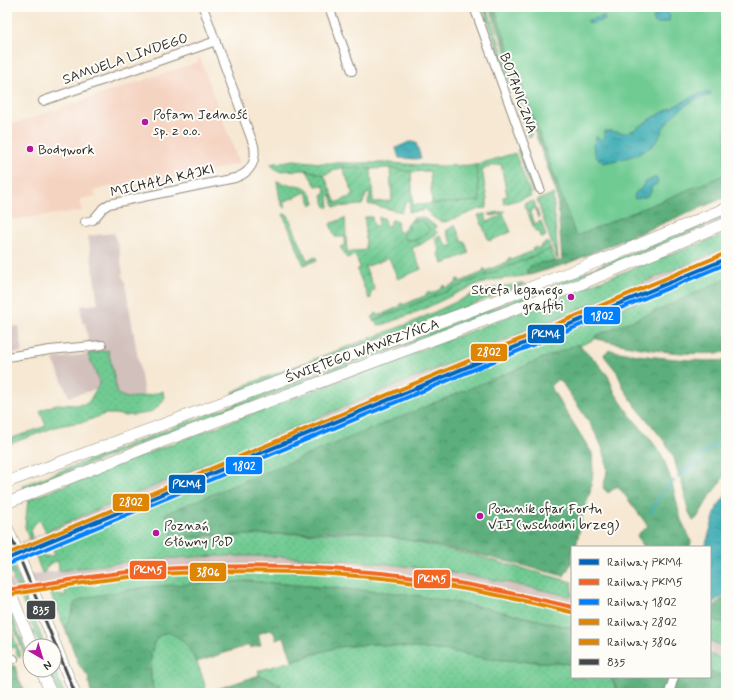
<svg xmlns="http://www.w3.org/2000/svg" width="733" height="700" font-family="Mynerve,sans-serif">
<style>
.built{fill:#f5d3c1}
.industrial{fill:#d1c0bc}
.grass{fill:url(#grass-dots);stroke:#4e7b5e}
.forest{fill:url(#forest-crowns);stroke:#446d54}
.park{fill:#70cb92;stroke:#4e7b5e}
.garden{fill:url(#garden-furrows);stroke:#4e7b5e}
.water{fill:url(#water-ripples);stroke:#336c6f}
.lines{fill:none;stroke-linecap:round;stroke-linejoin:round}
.stream{stroke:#3bacb3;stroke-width:2.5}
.street-casing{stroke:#908a7f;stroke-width:10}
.secondary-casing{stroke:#908a7f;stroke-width:12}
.street{stroke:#fff;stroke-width:8}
.secondary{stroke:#fff;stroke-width:11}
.bus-1-casing{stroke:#fdfcf7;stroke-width:6}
.bus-1{stroke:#45484a;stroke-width:3}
.rail-1-casing{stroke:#fdfcf7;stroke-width:7}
.rail-2-casing{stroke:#fdfcf7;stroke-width:7}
.rail-3-casing{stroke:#fdfcf7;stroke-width:7}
.rail-4-casing{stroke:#fdfcf7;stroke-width:7}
.rail-5-casing{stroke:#fdfcf7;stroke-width:7}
.rail-1{stroke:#0065bd;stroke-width:4}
.rail-2{stroke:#f26522;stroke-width:4}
.rail-3{stroke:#0080ff;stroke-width:4}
.rail-4{stroke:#df8506;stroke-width:4}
.rail-5{stroke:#df8506;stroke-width:4}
.poi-dot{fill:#b5179e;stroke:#fdfcf7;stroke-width:1.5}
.labels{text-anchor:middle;stroke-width:4;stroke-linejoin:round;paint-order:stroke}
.street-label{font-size:14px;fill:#2b2b2b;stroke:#fdfcf7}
.poi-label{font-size:14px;fill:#2b2b2b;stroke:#fdfcf7;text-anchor:start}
.line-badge{stroke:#fdfcf7;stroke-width:1.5}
.badge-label{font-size:11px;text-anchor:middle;font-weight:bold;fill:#fff}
</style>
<defs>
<pattern id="grass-dots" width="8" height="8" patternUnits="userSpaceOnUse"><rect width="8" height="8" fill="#70cb92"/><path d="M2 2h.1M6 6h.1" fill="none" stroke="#61ae7e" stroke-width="1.8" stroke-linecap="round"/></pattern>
<pattern id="forest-crowns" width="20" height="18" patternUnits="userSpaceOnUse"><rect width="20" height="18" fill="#5caf7c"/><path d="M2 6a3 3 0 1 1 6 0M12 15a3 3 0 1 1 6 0" fill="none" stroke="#4c8f66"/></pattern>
<pattern id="garden-furrows" width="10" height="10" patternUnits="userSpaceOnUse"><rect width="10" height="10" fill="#70cb92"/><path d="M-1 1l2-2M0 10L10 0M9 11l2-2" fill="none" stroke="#61ae7e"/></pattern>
<pattern id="water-ripples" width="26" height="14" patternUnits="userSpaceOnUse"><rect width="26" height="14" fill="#3bacb3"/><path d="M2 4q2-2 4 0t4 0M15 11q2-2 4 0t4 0" fill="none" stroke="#328c92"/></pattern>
</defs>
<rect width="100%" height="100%" fill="#fdfcf7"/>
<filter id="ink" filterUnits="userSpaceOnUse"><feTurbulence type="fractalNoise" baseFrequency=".025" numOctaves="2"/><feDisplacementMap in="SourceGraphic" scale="8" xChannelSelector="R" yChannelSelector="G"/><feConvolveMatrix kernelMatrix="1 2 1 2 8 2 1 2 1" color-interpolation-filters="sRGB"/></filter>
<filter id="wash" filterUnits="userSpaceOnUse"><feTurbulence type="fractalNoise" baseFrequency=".012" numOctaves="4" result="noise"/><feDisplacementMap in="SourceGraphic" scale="16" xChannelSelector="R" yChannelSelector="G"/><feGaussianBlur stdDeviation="0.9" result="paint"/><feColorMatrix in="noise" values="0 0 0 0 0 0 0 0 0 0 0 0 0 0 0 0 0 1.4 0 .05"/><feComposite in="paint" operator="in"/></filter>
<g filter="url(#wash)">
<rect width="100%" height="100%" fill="#f6e8d3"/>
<!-- built -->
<path class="built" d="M198 58H200L239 164 124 190 123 186 115 188 112 186 97 190 94 191 95 196 80 199 82 211 7 220V126L198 62Z"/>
<!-- industrial -->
<path class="industrial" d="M114 233 116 241 118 244 123 273 122 275 125 282 144 394 113 401 110 385 69 397 53 359 87 354 88 339 85 323H82L81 306 98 304 88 236Z
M726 248V265L74 536 7 562V548Z
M19 326 22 352 7 355V327Z
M239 556 309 557 379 562 448 571 517 584 572 597V610L515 596 446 584 377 575 308 571 241 569 173 572 66 583 7 594V580L42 573 136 562 171 559Z
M710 641 726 647V660L710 654Z"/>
<!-- grass -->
<path class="grass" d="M483 7H487L532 136 529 137Z
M520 148 522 150 535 188 533 194 518 152V149L520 150Z
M294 160 320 163H390L437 166 476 165 481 201 432 204 430 171 411 172 390 168 371 169 342 167 324 175 306 170 278 171 270 164Z
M277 181C295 190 307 177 315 203L312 205 306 192 283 202 286 208 283 207 280 200Z
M553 194 558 259H557L537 200Z
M726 213V217C685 235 645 252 604 269 412 346 216 413 23 490L22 486 174 427 551 286Z
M283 214 288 215 307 260 316 257 317 260 304 265Z
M422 217 437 227 434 229 438 233 420 245 416 240 430 230 423 221H411L413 218Z
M726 234V248L68 522 46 532 40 520C33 524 30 529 32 538L29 539 25 527 28 500 113 466 460 335 639 266Z
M551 249 556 263 537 264 528 271 530 275 494 280 476 285 459 292 424 309 385 324 379 325 373 321Z
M726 265V292L622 327 527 369 185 534 207 539 248 535 365 532 397 538 477 556 572 582V597C463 570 352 556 240 556 179 556 119 562 59 571L58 561C51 563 46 565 45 572L42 573 34 551 36 550C41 557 47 557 55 555L51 544Z
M523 283 524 285 233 394V392L251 383 413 322 473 294 490 289Z
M108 350 115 381 117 394 127 398 151 395 163 391 164 399 158 407 149 413 125 416 115 414H105L87 421 58 426 7 445V440L46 426 40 411 56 404 77 405 88 403 100 383 88 354Z
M7 549 43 641 45 646H40L7 562Z
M241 569C287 570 332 571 378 575 443 582 508 595 572 610V628L490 609 408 594 247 581 74 604 72 614 65 628 47 586H50C54 593 58 596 66 596L64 584 173 572Z
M7 603 27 654 30 663V669L7 610Z
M710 619 726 623V647L710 641 711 633H710Z
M7 620 21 656 19 658 14 647 7 650Z
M168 632C172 633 176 634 179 637 192 647 205 678 206 693H154C150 679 148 650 157 638 160 635 165 633 168 632Z
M373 644 450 651 488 659 572 664V677H611L616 688 615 693H283L284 690 277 682 259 675 258 671 338 647Z
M710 654 726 660V678L710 671Z
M54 668 55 670 64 693H59L49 670H54Z"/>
<!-- forest -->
<path class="forest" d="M490 7H494L576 236 726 174V197L566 264 530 275 527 271C533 259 551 264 562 260L557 194Z
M726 279V352C685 357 642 349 602 340L597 339 595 336 663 308Z
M578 344 595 360 608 376 615 393 630 415 651 440 662 455 671 479 681 520 689 536 691 542 690 547 642 546 637 535 648 526 618 486 608 493 603 488C604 482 607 475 607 470 607 442 578 407 563 384L558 379 550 386 592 453 593 472 590 492 582 517 576 547H572V562L564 576 489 557 429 544 366 532 341 531 173 538 165 514 193 502Z
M610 350C632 355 654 357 677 359 693 360 710 362 726 360V474L710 496 697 518 693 521 688 510 681 478 678 474 674 458 665 442 635 405 624 389 617 372 605 357 604 354Z
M247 581 408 594 490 609 571 628H572V664L488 659 450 651 373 644 338 647 292 660 284 637 276 640 274 632 269 630 258 634 261 645 250 648 249 645 197 662C189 647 184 639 168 632 164 633 160 635 157 638 148 650 150 679 154 693H91L88 676 79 665 65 628 72 614 74 604 83 598 153 586Z
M721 599 726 600V623L710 619 711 610Z
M7 666H15L19 681 27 693H7Z
M710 671 726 678V693H671L676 677H710Z
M259 675 277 682 284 690 283 693H206Z
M611 677H671L666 693H615L616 688Z"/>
<!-- park -->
<path class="park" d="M494 7H726V174L576 236Z
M411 221H423L430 230 416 240H406L403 235 410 229 408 225Z"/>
<!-- garden -->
<path class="garden" d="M515 153 531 196 504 204 503 197 508 196 507 195 501 164 491 166V167L482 169 487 200V208L480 209 445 222C436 222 429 214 424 207L423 211 409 212 410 201H406L402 212 368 204 370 194 367 193 362 205 334 207 331 195 328 196 329 207H326L322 196 326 192 323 185 316 186 306 170 324 175 336 203 354 195 342 167 371 169 373 202 392 201 390 168 411 172 413 205 480 201 476 165Z
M534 201 539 217 538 218 535 208 530 211 535 224 541 221 546 236 542 238 538 230 535 231 524 203Z
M505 211 503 213 511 232 489 241 478 215 485 214 487 222 501 216 500 214 492 216 489 214Z
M365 217H372L374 226H378L379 217 384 218 385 225 389 226 392 220H397L398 232H402L408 225 410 229 403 235 406 240H416L420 245 412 248 421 269 398 279 389 258 365 267 375 290 371 292V298L369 299 357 270 360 267 355 255 347 258 340 247 345 245V237H335L330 224 345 218 347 252 366 250Z
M455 225 462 242H465L469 253 443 264 438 253 440 251 435 238 440 236 448 247 453 245 446 231Z
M548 242 551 249 373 321 372 317 377 313 378 316 401 306 400 304 402 303 403 305 427 295 426 293 429 292 430 294 441 289V287L444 285 445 288 457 283 456 280 459 279 460 282 484 272 483 269H485L486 271 509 261 508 259 510 258 511 260 533 251 532 249 536 247 538 249 541 248 540 246Z"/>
<!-- water -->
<path class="water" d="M665 12 668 13 670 16 669 21 658 24 655 23 653 19 655 15Z
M604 16 605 20 589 24 588 20Z
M705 92H710L711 95C691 99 676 110 664 127 661 132 660 138 655 143 643 156 621 159 604 163L596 157 593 146 596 137 601 140 604 139 605 131H611L625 133 634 130 650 119 698 94Z
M409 142H413L416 143 421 158 416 159 399 158 396 148Z
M656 177 658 182 657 184 651 187C653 198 643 197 635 199L634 196 636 192 641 189 644 183Z
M726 495V597C718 596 716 602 711 606H710V547H705L717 507Z"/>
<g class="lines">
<!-- stream -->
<path class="stream" d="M678 477 707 451 726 436
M650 514 663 491 674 481"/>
</g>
</g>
<g filter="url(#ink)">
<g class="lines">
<defs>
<path id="street" d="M329 7 352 71
M474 7 540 189
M43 101 216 41
M85 222 93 220 103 208 109 204 235 178C250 173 257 162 254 146L203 7
M7 357 50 350 102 345
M7 662 14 659
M669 693 674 677"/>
<path id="secondary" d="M7 482 467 312 599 261 726 208
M7 503 148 447 581 284 726 223
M7 527 75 693
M7 584 32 646
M41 670 51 693"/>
</defs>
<!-- street casing -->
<use href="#street" class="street-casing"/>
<!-- secondary casing -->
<use href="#secondary" class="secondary-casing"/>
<!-- street -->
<use href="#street" class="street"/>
<!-- secondary -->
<use href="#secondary" class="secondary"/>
<defs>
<path id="bus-1" d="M7 527 75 693"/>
</defs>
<!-- bus-1 casing -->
<use href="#bus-1" class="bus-1-casing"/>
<!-- bus-1 -->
<use href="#bus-1" class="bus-1"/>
<defs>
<path id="rail-1" d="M7 559 726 259"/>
<path id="rail-2" d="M7 590C54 582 101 574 148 570 243 563 339 566 432 579 479 585 526 596 572 607"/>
<path id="rail-3" d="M9 564 726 264"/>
<path id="rail-4" d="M7 554 724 254"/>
<path id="rail-5" d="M8 595C55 587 101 579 148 575 243 568 338 571 432 584 479 590 525 601 571 612"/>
</defs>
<!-- rail-1 casing -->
<use href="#rail-1" class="rail-1-casing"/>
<!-- rail-2 casing -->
<use href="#rail-2" class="rail-2-casing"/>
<!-- rail-3 casing -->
<use href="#rail-3" class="rail-3-casing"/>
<!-- rail-4 casing -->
<use href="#rail-4" class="rail-4-casing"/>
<!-- rail-5 casing -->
<use href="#rail-5" class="rail-5-casing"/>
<!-- rail-1 -->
<use href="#rail-1" class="rail-1"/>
<!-- rail-2 -->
<use href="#rail-2" class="rail-2"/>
<!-- rail-3 -->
<use href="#rail-3" class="rail-3"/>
<!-- rail-4 -->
<use href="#rail-4" class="rail-4"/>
<!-- rail-5 -->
<use href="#rail-5" class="rail-5"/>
</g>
</g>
<!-- markers -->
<g class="poi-dot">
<circle cx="145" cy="122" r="4"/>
<circle cx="30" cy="149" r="4"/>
<circle cx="571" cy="297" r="4"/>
<circle cx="480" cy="516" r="4"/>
<circle cx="156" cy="533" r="4"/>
</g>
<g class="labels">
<!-- street labels -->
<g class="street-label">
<text transform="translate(125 58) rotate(-19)" y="5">SAMUELA LINDEGO</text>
<text transform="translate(519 93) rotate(70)" y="5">BOTANICZNA</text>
<text transform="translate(162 180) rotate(-13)" y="5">MICHAŁA KAJKI</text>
<text transform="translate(362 350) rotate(-20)" y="5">ŚWIĘTEGO WAWRZYŃCA</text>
</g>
<!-- poi labels -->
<g class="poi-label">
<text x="153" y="119">Pofam Jedność<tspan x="153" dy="16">sp. z o.o.</tspan></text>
<text x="38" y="154">Bodywork</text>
<text x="563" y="294" text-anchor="end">Strefa leganego<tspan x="563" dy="16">graffiti</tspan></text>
<text x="488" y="513">Pomnik ofiar Fortu<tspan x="488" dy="16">VII (wschodni brzeg)</tspan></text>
<text x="164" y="530">Poznań<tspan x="164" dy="16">Główny PoD</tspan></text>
</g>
</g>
<g class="line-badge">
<rect x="583" y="306" width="38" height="19" rx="4" fill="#0080ff"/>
<rect x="527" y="324" width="38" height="20" rx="4" fill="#0065bd"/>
<rect x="470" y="343" width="38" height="19" rx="4" fill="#df8506"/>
<rect x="225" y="456" width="38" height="19" rx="4" fill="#0080ff"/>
<rect x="168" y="474" width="38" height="20" rx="4" fill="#0065bd"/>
<rect x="112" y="493" width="38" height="19" rx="4" fill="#df8506"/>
<rect x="129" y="560" width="38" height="20" rx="4" fill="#f26522"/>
<rect x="189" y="562" width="38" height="20" rx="4" fill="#df8506"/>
<rect x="413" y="569" width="38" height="20" rx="4" fill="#f26522"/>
<rect x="26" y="600" width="30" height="20" rx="4" fill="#45484a"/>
</g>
<g class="badge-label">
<text x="602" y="320">1802</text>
<text x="546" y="338">PKM4</text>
<text x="489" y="356">2802</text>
<text x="244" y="470">1802</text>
<text x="187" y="488">PKM4</text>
<text x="131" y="506">2802</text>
<text x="148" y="574">PKM5</text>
<text x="208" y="576">3806</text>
<text x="432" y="583">PKM5</text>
<text x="41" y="614">835</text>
</g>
<!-- margin -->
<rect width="733" height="700" fill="none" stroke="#fdfcf7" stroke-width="24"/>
<!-- legend -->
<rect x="571" y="546" width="140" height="132" fill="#fdfcf7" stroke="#a9a8a5"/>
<rect x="579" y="559" width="20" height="6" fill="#0065bd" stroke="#a9a8a5"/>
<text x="607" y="566" font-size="12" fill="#2b2b2b">Railway PKM4</text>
<rect x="579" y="579" width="20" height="6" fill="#f26522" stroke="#a9a8a5"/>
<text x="607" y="586" font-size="12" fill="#2b2b2b">Railway PKM5</text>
<rect x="579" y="599" width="20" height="6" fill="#0080ff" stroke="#a9a8a5"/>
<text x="607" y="606" font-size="12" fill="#2b2b2b">Railway 1802</text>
<rect x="579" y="619" width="20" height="6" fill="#df8506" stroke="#a9a8a5"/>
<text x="607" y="626" font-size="12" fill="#2b2b2b">Railway 2802</text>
<rect x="579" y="639" width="20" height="6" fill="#df8506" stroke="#a9a8a5"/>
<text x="607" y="646" font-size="12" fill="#2b2b2b">Railway 3806</text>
<rect x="579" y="659" width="20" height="6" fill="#45484a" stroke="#a9a8a5"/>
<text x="607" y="666" font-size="12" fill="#2b2b2b">835</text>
<!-- north arrow -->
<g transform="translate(42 658) rotate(142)"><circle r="19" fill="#fdfcf7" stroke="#a9a8a5"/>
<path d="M0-3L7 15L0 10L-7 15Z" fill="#b5179e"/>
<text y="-6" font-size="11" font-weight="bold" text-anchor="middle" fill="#2b2b2b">N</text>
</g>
</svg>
